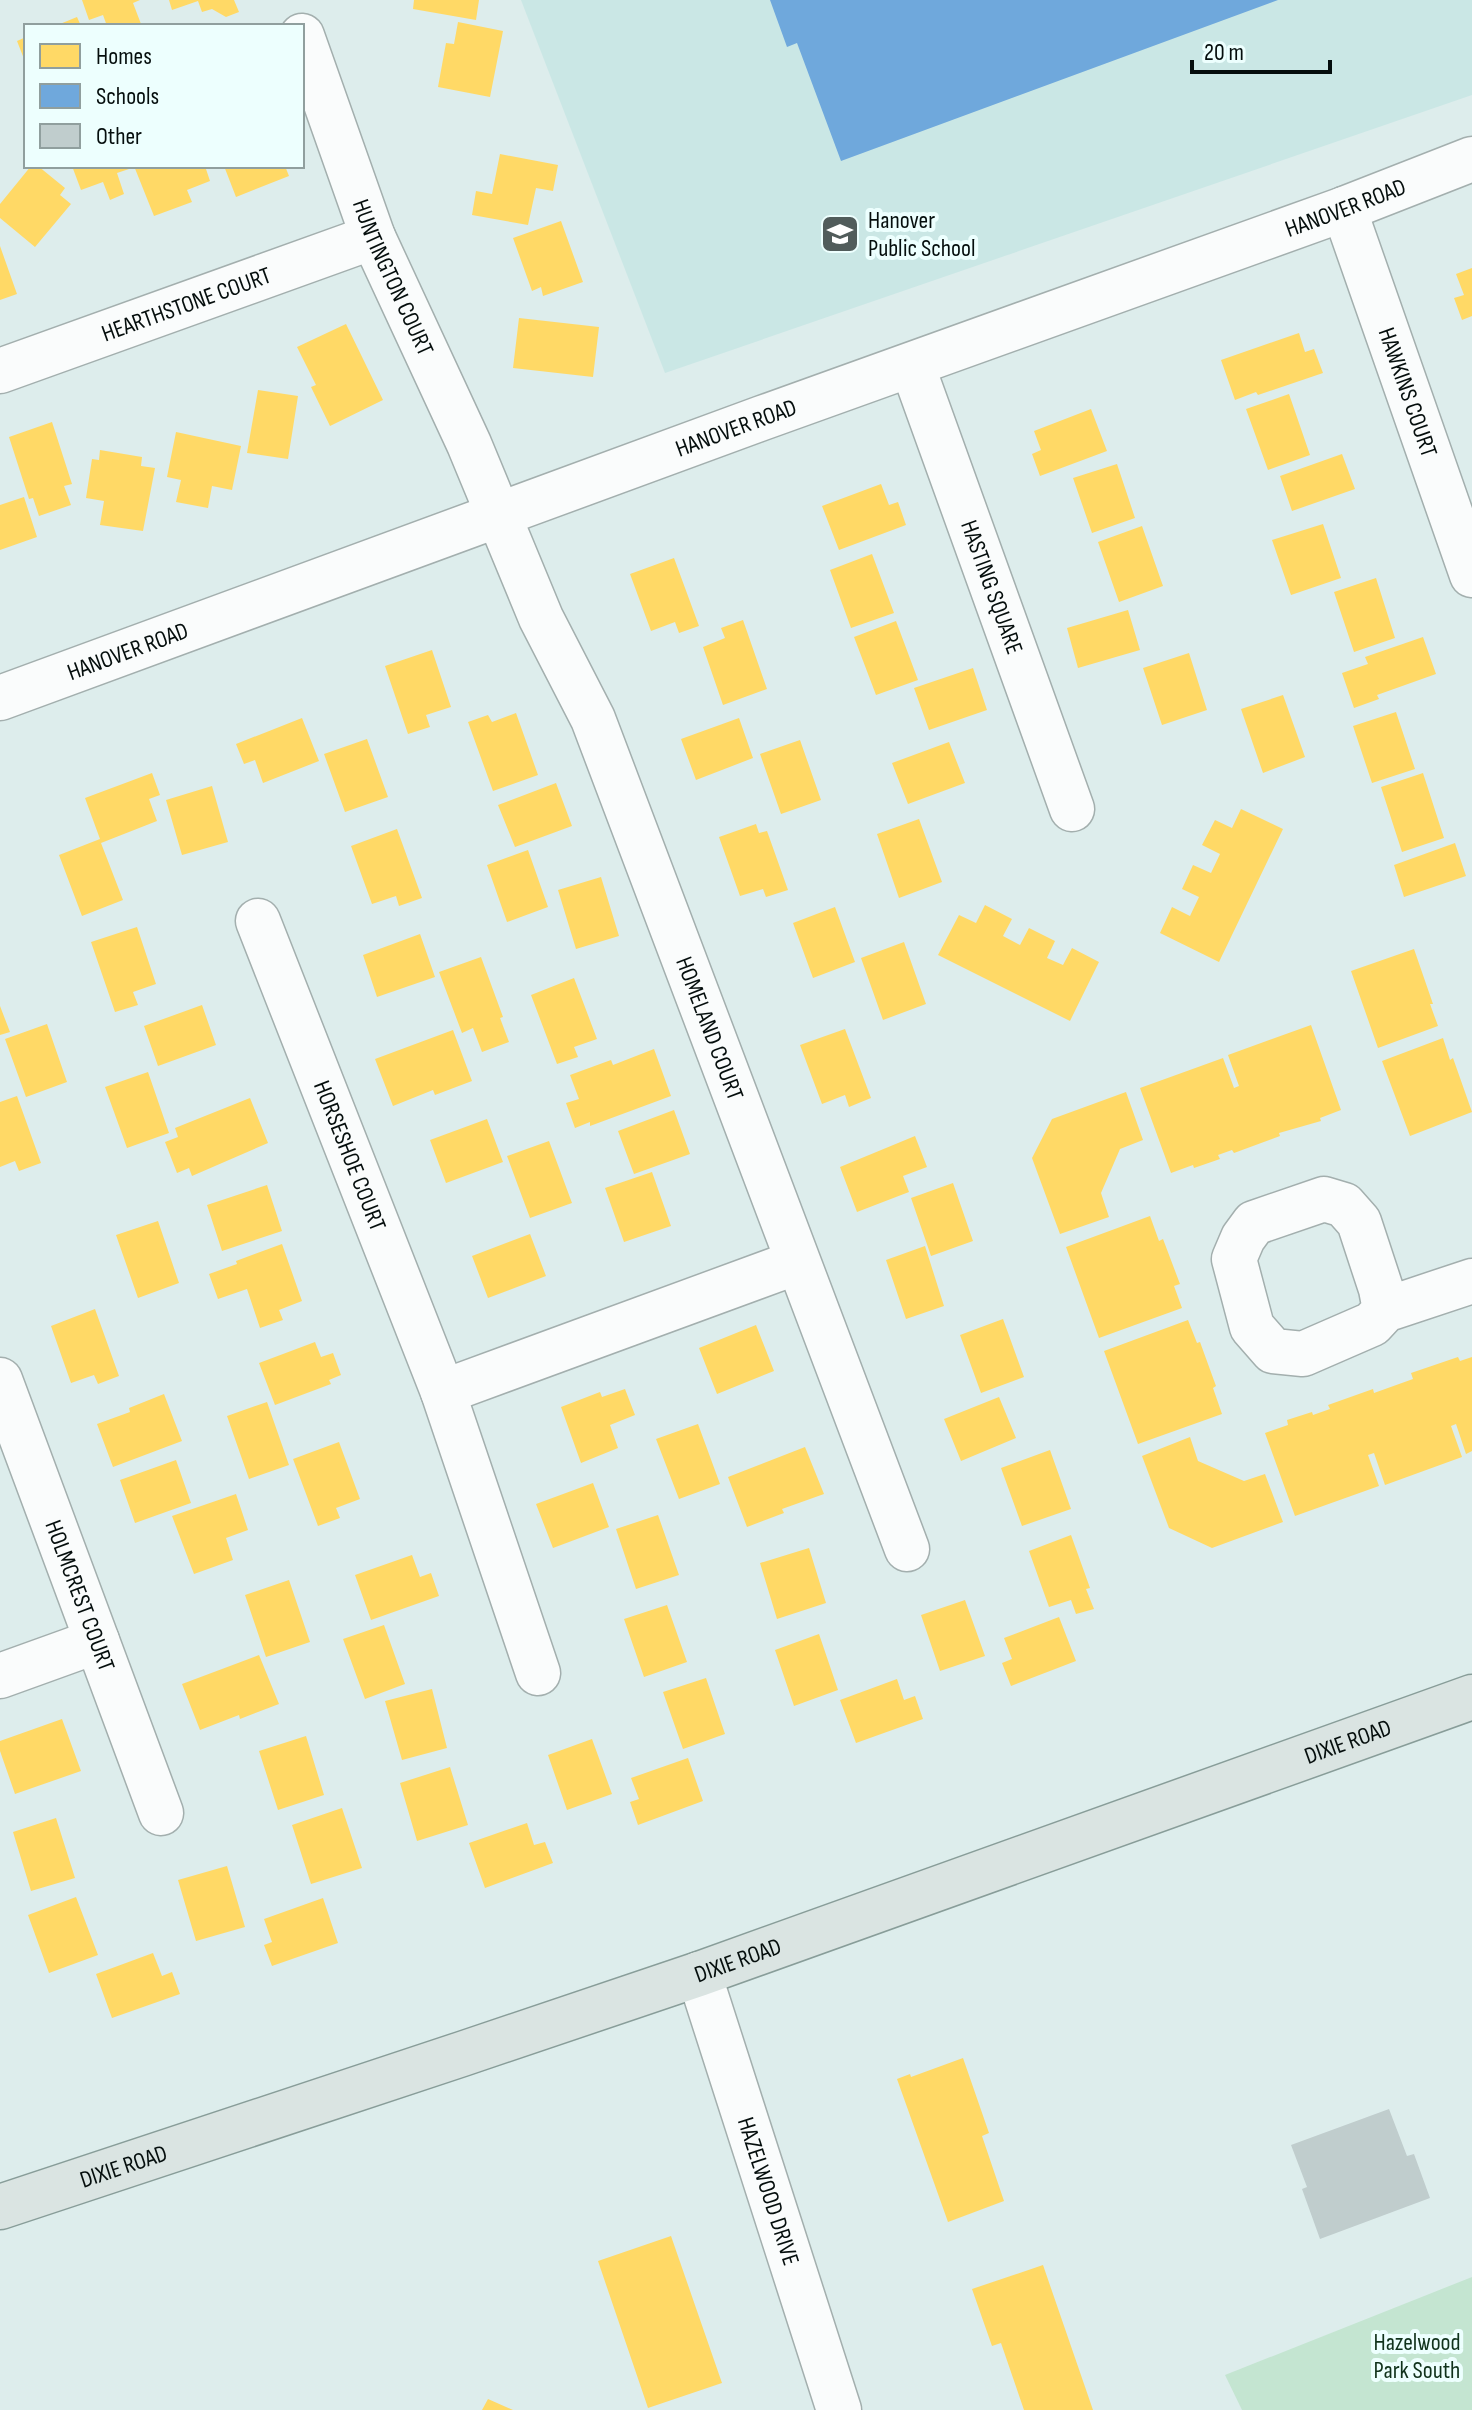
<svg xmlns="http://www.w3.org/2000/svg" width="1472" height="2410" font-family="'Sofia Sans Condensed',sans-serif">
<style>
.built{fill:#cae7e5}
.green{fill:#c4e5d1}
.homes{fill:#ffd966}
.schools{fill:#6fa8dc}
.building{fill:#c0cdcd}
.lines{fill:none;stroke-linecap:round;stroke-linejoin:round}
.minor-casing{stroke:#a3afae;stroke-width:47}
.major-casing{stroke:#889d99;stroke-width:47}
.minor{stroke:#fafcfc;stroke-width:44}
.major{stroke:#dae4e2;stroke-width:44}
.labels{text-anchor:middle;stroke-width:8;stroke-linejoin:round;paint-order:stroke}
.street-label{font-size:24px;fill:#050e0d;stroke:#edfffe}
.poi-label{font-size:24px;fill:#050e0d;stroke:#edfffe;text-anchor:start}
.park-label{font-size:24px;fill:#10321b;stroke:#edfffe}
</style>
<rect width="100%" height="100%" fill="#ddedec"/>
<!-- built -->
<path class="built" d="M521 0H1472V95L665 373Z"/>
<!-- green -->
<path class="green" d="M1472 2277V2410H1242L1225 2375Z"/>
<!-- homes -->
<path class="homes" d="M82 0H140L133 3 141 24 134 26H107L103 15 89 20Z
M169 0H234L239 12 226 17 212 9 202 12 198 1 172 10Z
M414 0H479L476 20 413 9Z
M77 17 81 26H55Z
M458 22 503 31 490 97 438 87 446 43 454 44Z
M26 37V64L17 41Z
M500 154 558 165 553 191 536 188 528 225 472 215 476 191 492 194Z
M31 166H38L65 188 60 195 71 204 35 247 0 218V204Z
M72 166H128L129 169 117 173 124 194 110 200 103 182 81 190Z
M134 166H205L210 181 187 190 192 202 154 216Z
M224 166H285L289 176 236 197Z
M561 221 583 282 543 296 541 287 532 291 513 238Z
M0 246 17 294 0 300Z
M1472 268V316L1462 320 1454 298 1464 295 1456 274Z
M519 318 599 327 593 377 513 368Z
M346 324 383 400 330 426 311 387 316 385 297 347Z
M1299 333 1305 352 1314 349 1323 373 1258 395 1256 392 1235 400 1221 360Z
M258 390 298 396 288 459 247 453Z
M1289 394 1310 455 1268 470 1246 409Z
M1091 409 1107 451 1040 476 1032 454 1041 450 1034 431Z
M52 422 72 484 64 486 71 505 39 516 33 498 29 499 9 437Z
M176 432 241 446 232 490 212 486 208 508 176 502 181 480 167 477Z
M100 450 142 457 141 466 155 468 143 531 100 525 104 501 86 498 92 459 99 460Z
M1342 454 1355 489 1292 511 1280 476Z
M1117 464 1135 518 1092 533 1073 478Z
M881 484 889 505 898 502 906 525 839 550 822 506Z
M24 497 37 537 0 550V505Z
M1323 524 1341 578 1291 595 1272 540Z
M1142 526 1163 586 1119 602 1098 542Z
M872 554 894 613 851 628 830 570Z
M674 558 699 626 679 633 675 622 651 631 630 574Z
M1376 578 1395 638 1354 652 1334 592Z
M1128 610 1140 650 1078 668 1067 628Z
M743 620 767 689 723 705 703 647 725 638 721 628Z
M896 621 918 680 876 695 854 637Z
M1423 637 1436 674 1377 695 1379 699 1354 708 1342 673 1368 664 1365 657Z
M432 650 451 707 426 715 430 727 408 734 385 666Z
M1189 653 1207 710 1162 725 1143 668Z
M973 668 987 710 929 730 914 688Z
M1283 695 1305 757 1263 773 1241 709Z
M1396 712 1415 769 1372 783 1353 726Z
M516 713 538 775 493 791 468 722 488 715 492 722Z
M302 718 319 761 263 783 255 760 244 764 236 744Z
M739 718 753 758 696 780 681 739Z
M367 739 388 797 345 812 324 754Z
M800 740 821 800 781 814 760 754Z
M949 742 965 783 908 804 892 763Z
M152 773 160 795 149 799 157 821 101 843 123 900 82 916 59 855 100 839 85 798Z
M1423 773 1444 838 1402 852 1381 787Z
M556 783 572 826 515 847 498 805Z
M212 786 228 842 182 855 166 800Z
M1241 809 1283 829 1219 962 1160 933 1172 907 1190 916 1199 897 1182 889 1193 865 1211 873 1220 854 1202 845 1215 820 1232 828Z
M919 819 942 882 899 898 877 834Z
M756 824 759 833 767 831 788 890 766 897 763 889 740 896 719 837Z
M397 829 422 898 399 906 396 896 372 904 351 846Z
M1455 843 1466 876 1404 897 1394 865Z
M528 850 548 907 507 922 487 865Z
M601 877 619 936 576 949 558 890Z
M985 905 1012 919 1003 936 1020 945 1029 928 1055 941 1047 958 1063 965 1072 948 1099 962 1070 1021 938 955 959 915 976 923Z
M835 907 855 962 813 978 793 923Z
M137 927 156 984 133 992 138 1005 115 1012 91 942Z
M420 934 435 977 377 997 363 955Z
M904 942 926 1004 883 1020 861 958Z
M1414 949 1433 1004H1430L1438 1026 1378 1048 1351 971Z
M481 957 503 1017 500 1018 509 1042 482 1052 473 1028 462 1033 439 972Z
M574 978 597 1039 574 1047 578 1057 557 1064 531 995Z
M202 1005 216 1045 158 1066 144 1026Z
M0 1006 10 1032 0 1035Z
M47 1024 67 1082 26 1097 5 1039Z
M1311 1025 1341 1110 1320 1118 1321 1121 1279 1133 1280 1136 1234 1153 1232 1150 1218 1155 1220 1159 1194 1168 1193 1165 1171 1173 1140 1088 1223 1058 1234 1088 1239 1086 1228 1055Z
M845 1029 871 1098 849 1107 845 1095 822 1104 800 1045Z
M453 1030 472 1081 435 1095 433 1090 393 1106 375 1059Z
M1443 1038 1450 1060 1453 1058 1472 1112 1410 1136 1382 1061Z
M654 1049 671 1096 590 1126V1122L575 1128 566 1103 579 1099 570 1075 611 1060 613 1065Z
M148 1072 169 1133 127 1148 105 1087Z
M1126 1092 1143 1140 1120 1149 1101 1193 1109 1217 1060 1234 1032 1158 1052 1119Z
M17 1096 41 1163 19 1171 15 1161 0 1167V1102Z
M250 1098 268 1143 192 1176 189 1168 177 1173 165 1142 178 1137 175 1128Z
M674 1110 690 1154 634 1174 618 1131Z
M487 1119 503 1162 446 1183 430 1140Z
M915 1136 927 1167 903 1176 909 1192 857 1212 840 1167Z
M549 1141 572 1203 530 1218 507 1156Z
M652 1172 671 1226 624 1242 605 1188Z
M953 1183 973 1241 931 1256 911 1198Z
M267 1185 282 1231 222 1251 207 1205Z
M1150 1216 1159 1241 1163 1239 1180 1284 1174 1286 1182 1308 1099 1338 1066 1247Z
M158 1221 179 1283 138 1298 116 1235Z
M530 1234 546 1276 488 1298 472 1256Z
M282 1244 302 1301 279 1310 283 1320 260 1328 247 1289 218 1299 209 1274 237 1264 236 1261Z
M925 1246 944 1306 906 1319 886 1260Z
M95 1309 119 1376 98 1384 94 1375 71 1383 51 1326Z
M1003 1319 1024 1377 981 1393 960 1335Z
M1188 1320 1197 1343 1200 1342 1216 1386 1213 1388 1222 1414 1138 1444 1104 1351Z
M756 1325 774 1371 717 1394 699 1348Z
M315 1342 321 1357 333 1353 341 1375 329 1380 331 1384 275 1405 259 1363Z
M1458 1357 1460 1361 1472 1357V1451L1466 1454 1456 1424 1451 1426 1462 1457 1385 1485 1374 1453 1368 1455 1379 1486 1295 1516 1265 1433 1288 1425 1287 1420 1312 1412 1313 1415 1330 1409 1328 1405 1373 1389 1374 1393 1413 1379 1411 1373Z
M625 1389 635 1415 610 1425 618 1448 581 1463 561 1407 600 1392 602 1397Z
M164 1394 182 1441 113 1467 97 1424 130 1412 129 1408Z
M999 1397 1016 1438 961 1461 944 1419Z
M267 1402 289 1465 249 1479 227 1416Z
M698 1424 720 1484 679 1499 656 1439Z
M1190 1437 1198 1461 1244 1481 1265 1474 1283 1522 1212 1548 1169 1528 1142 1456Z
M339 1442 360 1499 336 1508 340 1518 318 1526 293 1459Z
M805 1447 824 1494 782 1509 784 1513 747 1527 728 1477Z
M1050 1450 1071 1509 1022 1526 1001 1468Z
M176 1460 191 1503 135 1523 120 1480Z
M593 1483 609 1527 553 1548 536 1504Z
M236 1494 248 1530 226 1538 233 1560 194 1574 172 1516Z
M658 1515 679 1575 636 1589 616 1529Z
M1071 1535 1090 1588 1086 1589 1094 1609 1076 1614 1071 1600 1049 1607 1029 1551Z
M809 1548 826 1603 777 1619 760 1563Z
M412 1555 420 1577 431 1573 439 1596 371 1620 355 1575Z
M289 1580 310 1642 266 1657 245 1595Z
M965 1600 985 1656 940 1671 921 1615Z
M667 1605 687 1662 644 1677 624 1619Z
M1059 1617 1076 1661 1011 1686 1002 1663 1012 1659 1004 1638Z
M384 1625 405 1684 365 1699 343 1639Z
M819 1634 838 1690 794 1706 775 1650Z
M259 1655 279 1704 240 1719 239 1715 200 1730 182 1684Z
M706 1678 725 1734 683 1749 663 1692Z
M897 1679 904 1700 915 1696 923 1719 856 1743 840 1700Z
M432 1689 447 1748 402 1760 385 1701Z
M62 1719 81 1771 15 1794 0 1751V1741Z
M306 1736 324 1795 278 1810 259 1751Z
M592 1739 612 1794 567 1810 548 1755Z
M688 1758 703 1801 638 1825 630 1802 639 1799 631 1778Z
M450 1767 468 1825 417 1841 400 1783Z
M342 1808 362 1868 311 1884 292 1825Z
M56 1818 75 1878 31 1891 13 1832Z
M527 1823 534 1845 545 1842 553 1863 485 1888 469 1843Z
M227 1866 245 1927 196 1941 178 1880Z
M76 1897 98 1955 49 1973 28 1915Z
M323 1898 338 1943 272 1966 264 1945 272 1942 264 1919Z
M153 1953 162 1976 172 1972 180 1994 112 2018 96 1974Z
M963 2058 989 2133 982 2136 1004 2201 948 2222 897 2079 910 2074 911 2077Z
M671 2236 722 2383 648 2408 598 2261Z
M1043 2265 1093 2410H1024L1001 2343 992 2346 972 2289Z
M488 2399 513 2410H482Z"/>
<!-- schools -->
<path class="schools" d="M770 0H1278L841 161 797 43 787 47Z"/>
<!-- building -->
<path class="building" d="M1389 2109 1407 2156 1414 2154 1430 2198 1320 2239 1302 2189 1307 2187 1291 2145Z"/>
<g class="lines">
<defs>
<g id="minor">
<path id="s1" d="M302 36 373 237 469 444 541 618 593 719 907 1549"/>
<path id="s2" d="M1344 209 1472 575"/>
<path id="s3" d="M912 365 1072 809"/>
<path id="s4" d="M0 371 373 237"/>
<path id="s5" d="M0 698 762 418 1344 209 1472 159"/>
<path id="s6" d="M258 921 443 1392 538 1673"/>
<path d="M1385 1310 1381 1289 1359 1222 1344 1205 1324 1199 1254 1223 1243 1238 1234 1259 1252 1327 1273 1351 1303 1354 1372 1324 1385 1310 1472 1281"/>
<path id="s7" d="M0 1380 161 1813"/>
<path d="M443 1392 797 1262"/>
<path d="M0 1676 97 1641"/>
<path id="s8" d="M699 1974 839 2410"/>
</g>
<g id="major">
<path id="s9" d="M0 2207 462 2054 699 1974 1472 1697"/>
</g>
</defs>
<!-- minor casing -->
<use href="#minor" class="minor-casing"/>
<!-- major casing -->
<use href="#major" class="major-casing"/>
<!-- minor -->
<use href="#minor" class="minor"/>
<!-- major -->
<use href="#major" class="major"/>
</g>
<!-- icons -->
<defs>
<symbol id="school-square" viewBox="-11 -11 22 22"><rect x="-9" y="-9" width="18" height="18" rx="4" fill="#515c5b" stroke="#edfffe"/><path d="M0-5L7-2L0 1L-7-2ZM-4 1L0 2.5L4 1V4Q0 6-4 4Z" fill="#fff"/></symbol>
</defs>
<g fill-rule="evenodd">
<use href="#school-square" x="818" y="212" width="44" height="44"/>
</g>
<g class="labels">
<!-- street labels -->
<g class="street-label">
<text dy="8" stroke="none"><textPath href="#s5" startOffset="1432">HANOVER ROAD</textPath></text>
<text dy="8" stroke="none"><textPath href="#s1" startOffset="258">HUNTINGTON COURT</textPath></text>
<text dy="8" stroke="none"><textPath href="#s4" startOffset="198">HEARTHSTONE COURT</textPath></text>
<text dy="8" stroke="none"><textPath href="#s2" startOffset="194">HAWKINS COURT</textPath></text>
<text dy="8" stroke="none"><textPath href="#s5" startOffset="784">HANOVER ROAD</textPath></text>
<text dy="8" stroke="none"><textPath href="#s3" startOffset="236">HASTING SQUARE</textPath></text>
<text dy="8" stroke="none"><textPath href="#s5" startOffset="136">HANOVER ROAD</textPath></text>
<text dy="8" stroke="none"><textPath href="#s1" startOffset="1074">HOMELAND COURT</textPath></text>
<text dy="8" stroke="none"><textPath href="#s6" startOffset="252">HORSESHOE COURT</textPath></text>
<text dy="8" stroke="none"><textPath href="#s7" startOffset="230">HOLMCREST COURT</textPath></text>
<text dy="8" stroke="none"><textPath href="#s9" startOffset="1426">DIXIE ROAD</textPath></text>
<text dy="8" stroke="none"><textPath href="#s9" startOffset="778">DIXIE ROAD</textPath></text>
<text dy="8" stroke="none"><textPath href="#s9" startOffset="130">DIXIE ROAD</textPath></text>
<text dy="8" stroke="none"><textPath href="#s8" startOffset="228">HAZELWOOD DRIVE</textPath></text>
</g>
<!-- poi labels -->
<g class="poi-label">
<text x="868" y="228">Hanover<tspan x="868" dy="28">Public School</tspan></text>
</g>
<!-- park labels -->
<g class="park-label">
<text x="1417" y="2350">Hazelwood<tspan x="1417" dy="28">Park South</tspan></text>
</g>
</g>
<!-- legend -->
<rect x="24" y="24" width="280" height="144" fill="#edfffe" stroke="#909f9e" stroke-width="2"/>
<rect x="40" y="44" width="40" height="24" fill="#ffd966" stroke="#909f9e" stroke-width="2"/>
<text x="96" y="64" font-size="24" fill="#050e0d">Homes</text>
<rect x="40" y="84" width="40" height="24" fill="#6fa8dc" stroke="#909f9e" stroke-width="2"/>
<text x="96" y="104" font-size="24" fill="#050e0d">Schools</text>
<rect x="40" y="124" width="40" height="24" fill="#c0cdcd" stroke="#909f9e" stroke-width="2"/>
<text x="96" y="144" font-size="24" fill="#050e0d">Other</text>
<!-- scale -->
<path d="M1192 60v12h138v-12" fill="none" stroke="#050e0d" stroke-width="4"/>
<text x="1204" y="60" font-size="24" fill="#050e0d" stroke="#edfffe" stroke-width="6" paint-order="stroke">20 m</text>
</svg>
